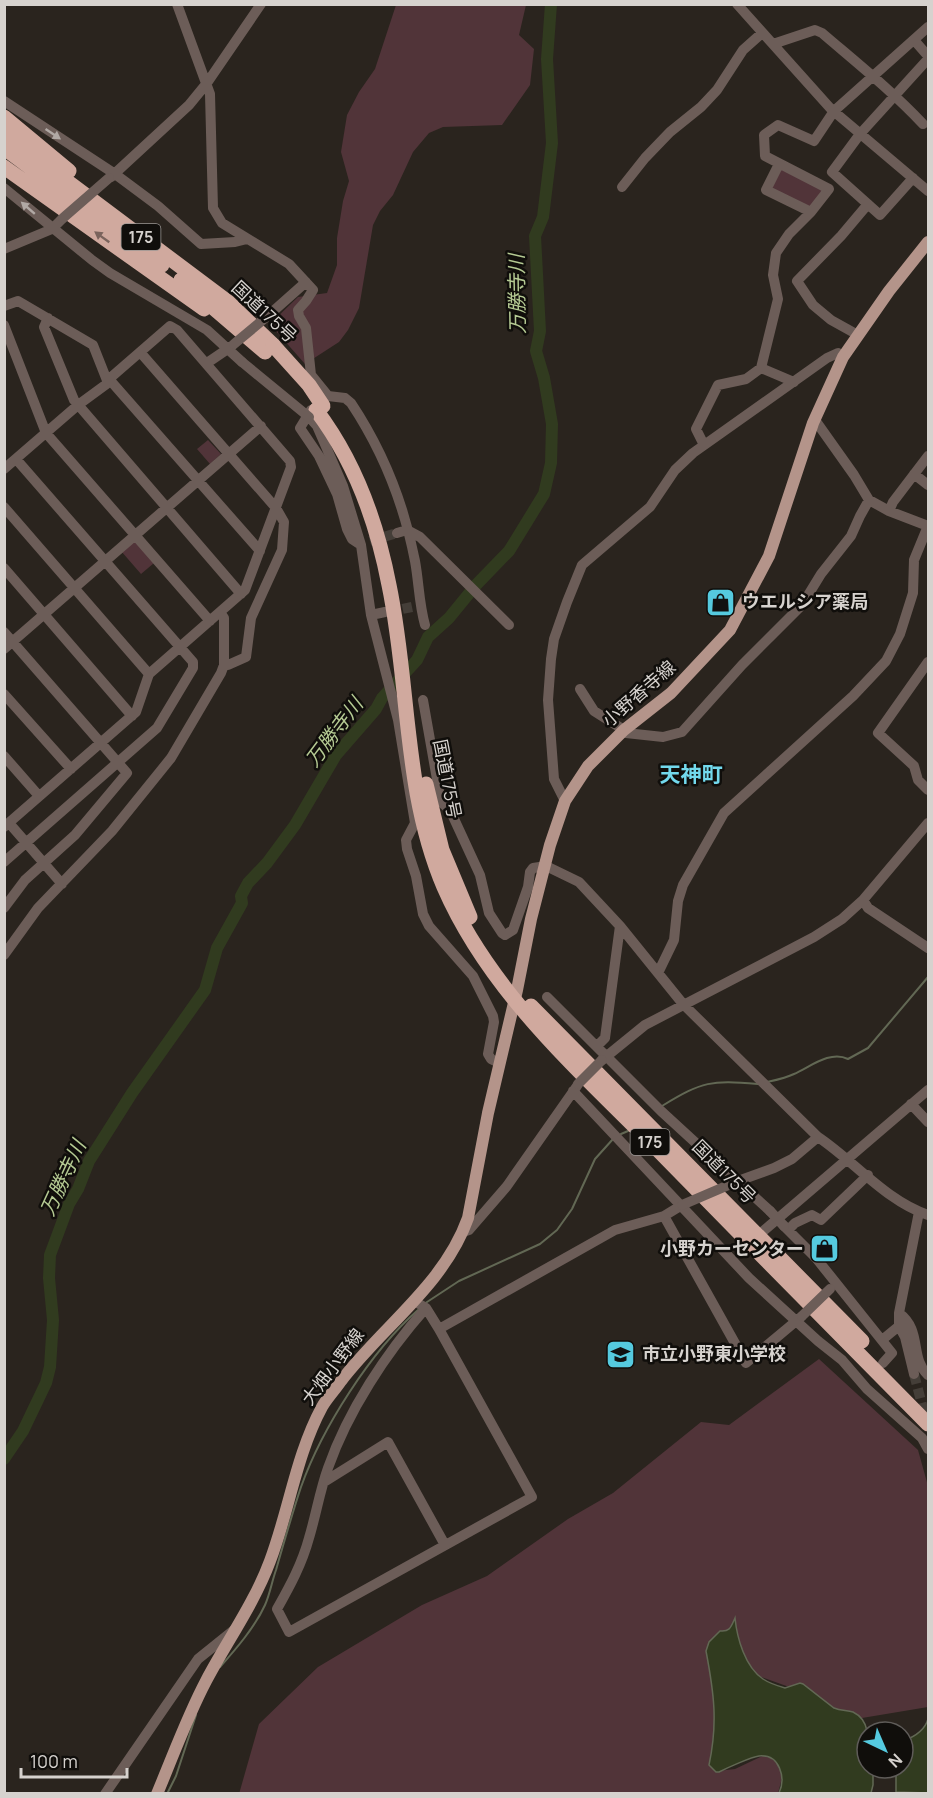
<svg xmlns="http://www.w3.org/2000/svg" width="933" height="1798" font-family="Manrope,'Noto Sans JP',sans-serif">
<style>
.green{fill:#513439}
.water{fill:#313b1f;stroke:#626854;stroke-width:1.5}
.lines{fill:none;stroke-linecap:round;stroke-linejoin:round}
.stream{stroke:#626854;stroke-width:2}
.river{stroke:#313b1f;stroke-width:12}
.minor-tunnel{stroke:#443e38;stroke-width:10;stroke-dasharray:10 5;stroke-linecap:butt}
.minor{stroke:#6c5d58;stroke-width:10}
.major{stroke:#b4948a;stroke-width:12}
.highway{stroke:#d0a99e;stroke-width:15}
.minor-bridge{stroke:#6c5d58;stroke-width:10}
.highway-bridge{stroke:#d0a99e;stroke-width:15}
.oneway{fill:#b1a9a5}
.oneway2{fill:#7a635c}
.labels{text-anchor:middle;stroke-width:5;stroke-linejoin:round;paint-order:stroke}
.shield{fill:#100e0b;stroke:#9b9794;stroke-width:1.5}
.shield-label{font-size:16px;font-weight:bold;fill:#d6d2ce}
.street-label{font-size:18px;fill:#d6d2ce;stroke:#100e0b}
.poi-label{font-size:18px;font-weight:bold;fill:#d6d2ce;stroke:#100e0b;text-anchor:start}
.water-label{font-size:20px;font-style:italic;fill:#b5ca93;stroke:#100e0b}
.quarter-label{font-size:21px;font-weight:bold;fill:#72d9ed;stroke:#100e0b}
</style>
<rect width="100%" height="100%" fill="#2a241e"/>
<!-- green -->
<path class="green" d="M396 5H526L519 35 534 49 530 85 502 125 443 127 429 133 413 152 393 195 380 211 373 225 359 308 348 330 339 342 305 364 275 330 271 323 298 297 327 293 337 265V238L343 201 349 181 341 152 347 115 359 92 375 69Z
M781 168 823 189 810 209 768 189Z
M208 440 221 454 210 464 197 449Z
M134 539 154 563 141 574 121 551Z
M819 1359 918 1450 928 1486V1707L850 1720 792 1688 750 1673 721 1728 718 1771 735 1769 771 1752 784 1771 778 1793 239 1794 259 1724 318 1667 422 1605 487 1576 568 1519 613 1493 701 1422 729 1425Z"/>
<!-- water -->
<path class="water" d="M735 1618C737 1638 745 1667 763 1679 769 1683 778 1686 785 1688L800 1683 803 1684 834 1708C841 1711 847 1710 853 1712 874 1722 867 1749 867 1768H873V1785L871 1793H779C786 1778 780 1754 759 1756 751 1757 727 1768 719 1772H716L709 1765C718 1723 714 1693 706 1651L709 1642 720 1631C730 1632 731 1627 735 1618Z
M928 1719V1793L896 1792V1768H903V1741C914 1737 925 1730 928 1719Z"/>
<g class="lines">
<!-- stream -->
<path class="stream" d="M767 1082C776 1080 786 1078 794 1074 810 1067 830 1050 848 1059L868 1048 928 977
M662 1106C703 1081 711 1080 758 1084
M621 1134 628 1131
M424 1304 459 1281 540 1244 557 1230 572 1209 595 1159 613 1139
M220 1667C236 1649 255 1627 265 1605 270 1594 272 1581 276 1570 284 1542 292 1514 301 1487 322 1428 371 1351 418 1310
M167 1794 176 1776 196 1715"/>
<!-- river -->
<path class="river" d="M4 1459 23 1431 46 1383 50 1367 53 1320 49 1278 50 1255 69 1204 78 1189 89 1161 132 1093 205 990 217 948 242 903 241 896 248 883 267 863 295 825 336 755 376 709 382 698 417 660 428 637 449 618 476 585 509 551 544 494 551 463 552 424 544 378 536 351 540 331 535 236 543 217 552 143 547 59 551 4"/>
<!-- minor-tunnel -->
<path class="minor-tunnel" d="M370 541 397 533
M388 612 412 607
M914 1374 926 1420"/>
<!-- minor -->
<path class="minor" d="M177 4 210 94 213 208 222 223 289 264 313 290 306 301 298 310 299 316 306 328 311 375 328 396 345 398 351 403C383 451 404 504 415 561 419 583 419 604 425 625
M737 4 831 109 928 191
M914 40 928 56
M773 44 815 30 822 33C857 63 892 91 923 124
M4 101 115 174 158 206 201 244 235 242 247 239
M779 164 766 190 811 212 829 189 765 156 764 135 778 125 814 141 834 111 928 27
M111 177 189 105 207 83 261 4
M913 178 880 215 832 172 860 134 928 59
M622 187 645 158 670 132 701 107 717 90 743 50 762 33
M4 188 92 260 110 273 207 330 242 362
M4 249 52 229 63 218
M4 306 18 301 93 345 108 383
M270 314 306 282
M48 318 44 327 74 400 241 594
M4 325 46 433 210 621
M858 335 831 320 813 305 797 281 841 236 868 204
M140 352 276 508 284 522 282 550 251 618 246 657 228 665H224
M207 363 232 346
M109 379 260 551
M794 382 761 368 778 299 773 275 776 253 789 234 811 212
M311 410 300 428 319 456 337 494 347 529 352 539 358 543
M309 417 317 426 324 442 343 486 361 545 371 615 398 720 415 823 406 840 407 849 416 876 423 914 429 926 473 976 493 1016 494 1022 488 1054 491 1059 499 1063
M815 420 854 475 869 500 889 511 928 526
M704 445 696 429 718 385 746 379 761 368
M4 469 78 405 108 383 109 379 170 326 177 330 290 461 291 467 245 590 149 674 136 712 4 827
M914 474 928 485
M4 507 149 674
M889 511 893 502 928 456
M397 533 407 530 420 537 509 625
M4 568 132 716
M371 615 385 612
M4 632 127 773 75 835 25 880 4 908
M4 649 261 426
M928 662 878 733 914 766 918 780 928 790
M580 689 594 711 624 730 626 733 663 737 682 732 742 665 802 605 821 574 851 536 860 516 869 500
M4 694 71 769
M423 700 441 802 450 810 480 875 489 913 502 933 505 935 513 930 528 887 530 872 533 868 546 866 579 882 620 926 683 1004 818 1137C854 1161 886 1201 928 1215
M4 756 39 796
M565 801 554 779 548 700 551 659 554 639 567 602 582 565 650 507 675 470 693 453 827 358 838 353 843 357
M9 823 62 884
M4 862 157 728 193 668V662L16 459
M863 900 868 908 928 948
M4 955 38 908 112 831 171 758 221 673 224 665V618L220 612
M658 973 674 940 678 901 683 885 724 813 853 696 886 661 900 634 913 593 914 560 928 526
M547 997 661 1111 770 1211
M597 1046 605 1038 620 926
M602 1060 645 1025 814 937 842 919 863 900 928 823
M573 1091 749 1278 818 1341 842 1360 867 1389 922 1438 928 1449
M911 1104 928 1122
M738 1181 774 1168 792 1159 818 1137
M664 1216 746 1363 801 1317
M784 1226 816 1258 892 1353 883 1363
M788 1230 795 1223 812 1215 821 1220 868 1175
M463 1232 469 1230 507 1186 577 1086
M754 1239 928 1090
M414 1301 426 1308 439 1329 532 1497 289 1632 277 1609C290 1586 302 1564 309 1538 316 1515 320 1490 328 1468 348 1411 386 1353 426 1308
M899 1313C923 1331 909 1357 928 1375
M899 1326 905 1337 914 1374
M439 1329 615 1230 664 1216 682 1205
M882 1340 899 1326V1313L919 1212
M324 1482 388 1442 445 1545
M105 1794 198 1659 234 1630"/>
<!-- major -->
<path class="major" d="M157 1794C173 1756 187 1717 206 1681 227 1641 254 1604 270 1561 289 1511 296 1455 322 1407 327 1398 335 1390 341 1381 383 1326 444 1285 468 1218L488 1113 517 990 531 919 550 845 565 801 588 766 624 730 671 693 730 630 769 556 813 423 843 357 889 291 928 242"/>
<!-- highway -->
<path class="highway" d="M4 117 69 171
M4 134 228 302 273 345
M4 148 162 265
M4 167 204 309
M181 280 265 352
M316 410C354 460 377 523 389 585 410 685 403 791 444 887 490 993 580 1071 660 1152 749 1243 839 1334 928 1424
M426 784 442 850 470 917
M531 1006 862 1341"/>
<!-- minor-bridge -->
<path class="minor-bridge" d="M63 218 109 178
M234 344 270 314
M242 362 309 417
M578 1084 602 1060
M682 1205 738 1181
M770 1211 784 1226
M802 1316 830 1289"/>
<!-- highway-bridge -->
<path class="highway-bridge" d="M273 345 309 385 323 406"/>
</g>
<!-- one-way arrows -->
<defs><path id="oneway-solid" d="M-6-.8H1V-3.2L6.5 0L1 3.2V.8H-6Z" transform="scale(1.5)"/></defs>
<g class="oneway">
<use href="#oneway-solid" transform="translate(53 134) rotate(34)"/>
<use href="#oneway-solid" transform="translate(28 208) rotate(-139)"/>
</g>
<use class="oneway2" href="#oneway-solid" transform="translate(102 237) rotate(-144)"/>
<!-- icons -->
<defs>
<symbol id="shop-square" viewBox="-11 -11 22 22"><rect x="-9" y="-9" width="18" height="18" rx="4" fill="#55cadf" stroke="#100e0b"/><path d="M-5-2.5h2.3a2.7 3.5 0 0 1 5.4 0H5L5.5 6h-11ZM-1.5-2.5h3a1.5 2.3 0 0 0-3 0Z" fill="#111"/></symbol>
<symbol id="school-square" viewBox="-11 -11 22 22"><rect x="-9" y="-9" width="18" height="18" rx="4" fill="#55cadf" stroke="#100e0b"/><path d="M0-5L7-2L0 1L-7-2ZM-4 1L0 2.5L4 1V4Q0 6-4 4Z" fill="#111"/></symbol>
</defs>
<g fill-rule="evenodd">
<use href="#shop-square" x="704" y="586" width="33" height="33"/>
<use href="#shop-square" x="808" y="1232" width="33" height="33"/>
<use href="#school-square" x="604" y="1338" width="33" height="33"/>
</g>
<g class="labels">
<!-- shield labels -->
<g class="shield">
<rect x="121.5" y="224" width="39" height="26" rx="4.5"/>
<rect x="630.5" y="1129" width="39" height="26" rx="4.5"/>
</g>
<g class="shield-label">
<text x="141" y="243">175</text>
<text x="650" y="1148">175</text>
</g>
<!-- street labels -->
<g class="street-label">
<text transform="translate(264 312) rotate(43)" y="6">国道175号</text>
<text transform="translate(639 694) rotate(-41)" y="6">小野香寺線</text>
<text transform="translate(447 779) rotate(79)" y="6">国道175号</text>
<text transform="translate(724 1172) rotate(45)" y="6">国道175号</text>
<text transform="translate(333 1367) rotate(-53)" y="6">大畑小野線</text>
</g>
<!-- poi labels -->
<g class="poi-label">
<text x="742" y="608">ウエルシア薬局</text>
<text x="804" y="1255" text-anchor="end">小野カーセンター</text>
<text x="642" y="1360">市立小野東小学校</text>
</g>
<!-- water labels -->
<g class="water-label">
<text transform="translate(517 294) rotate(-91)" y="7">万勝寺川</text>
<text transform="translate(334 732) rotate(-53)" y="7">万勝寺川</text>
<text transform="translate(63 1178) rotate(-65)" y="7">万勝寺川</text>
</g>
<!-- quarter labels -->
<g class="quarter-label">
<text x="691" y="782">天神町</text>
</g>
</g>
<!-- border -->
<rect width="933" height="1798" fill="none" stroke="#d6d2ce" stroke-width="12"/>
<!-- north arrow -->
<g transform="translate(885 1750) rotate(136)"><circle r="28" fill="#100e0b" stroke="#5f5c59" stroke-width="1.5"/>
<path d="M0-4.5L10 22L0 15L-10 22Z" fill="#55cadf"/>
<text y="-9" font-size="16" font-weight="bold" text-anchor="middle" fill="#d6d2ce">N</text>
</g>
<!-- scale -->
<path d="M21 1768v9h106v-9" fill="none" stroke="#d6d2ce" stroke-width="3"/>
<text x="30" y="1768" font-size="18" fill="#d6d2ce" stroke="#100e0b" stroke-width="4.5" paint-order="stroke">100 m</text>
</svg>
